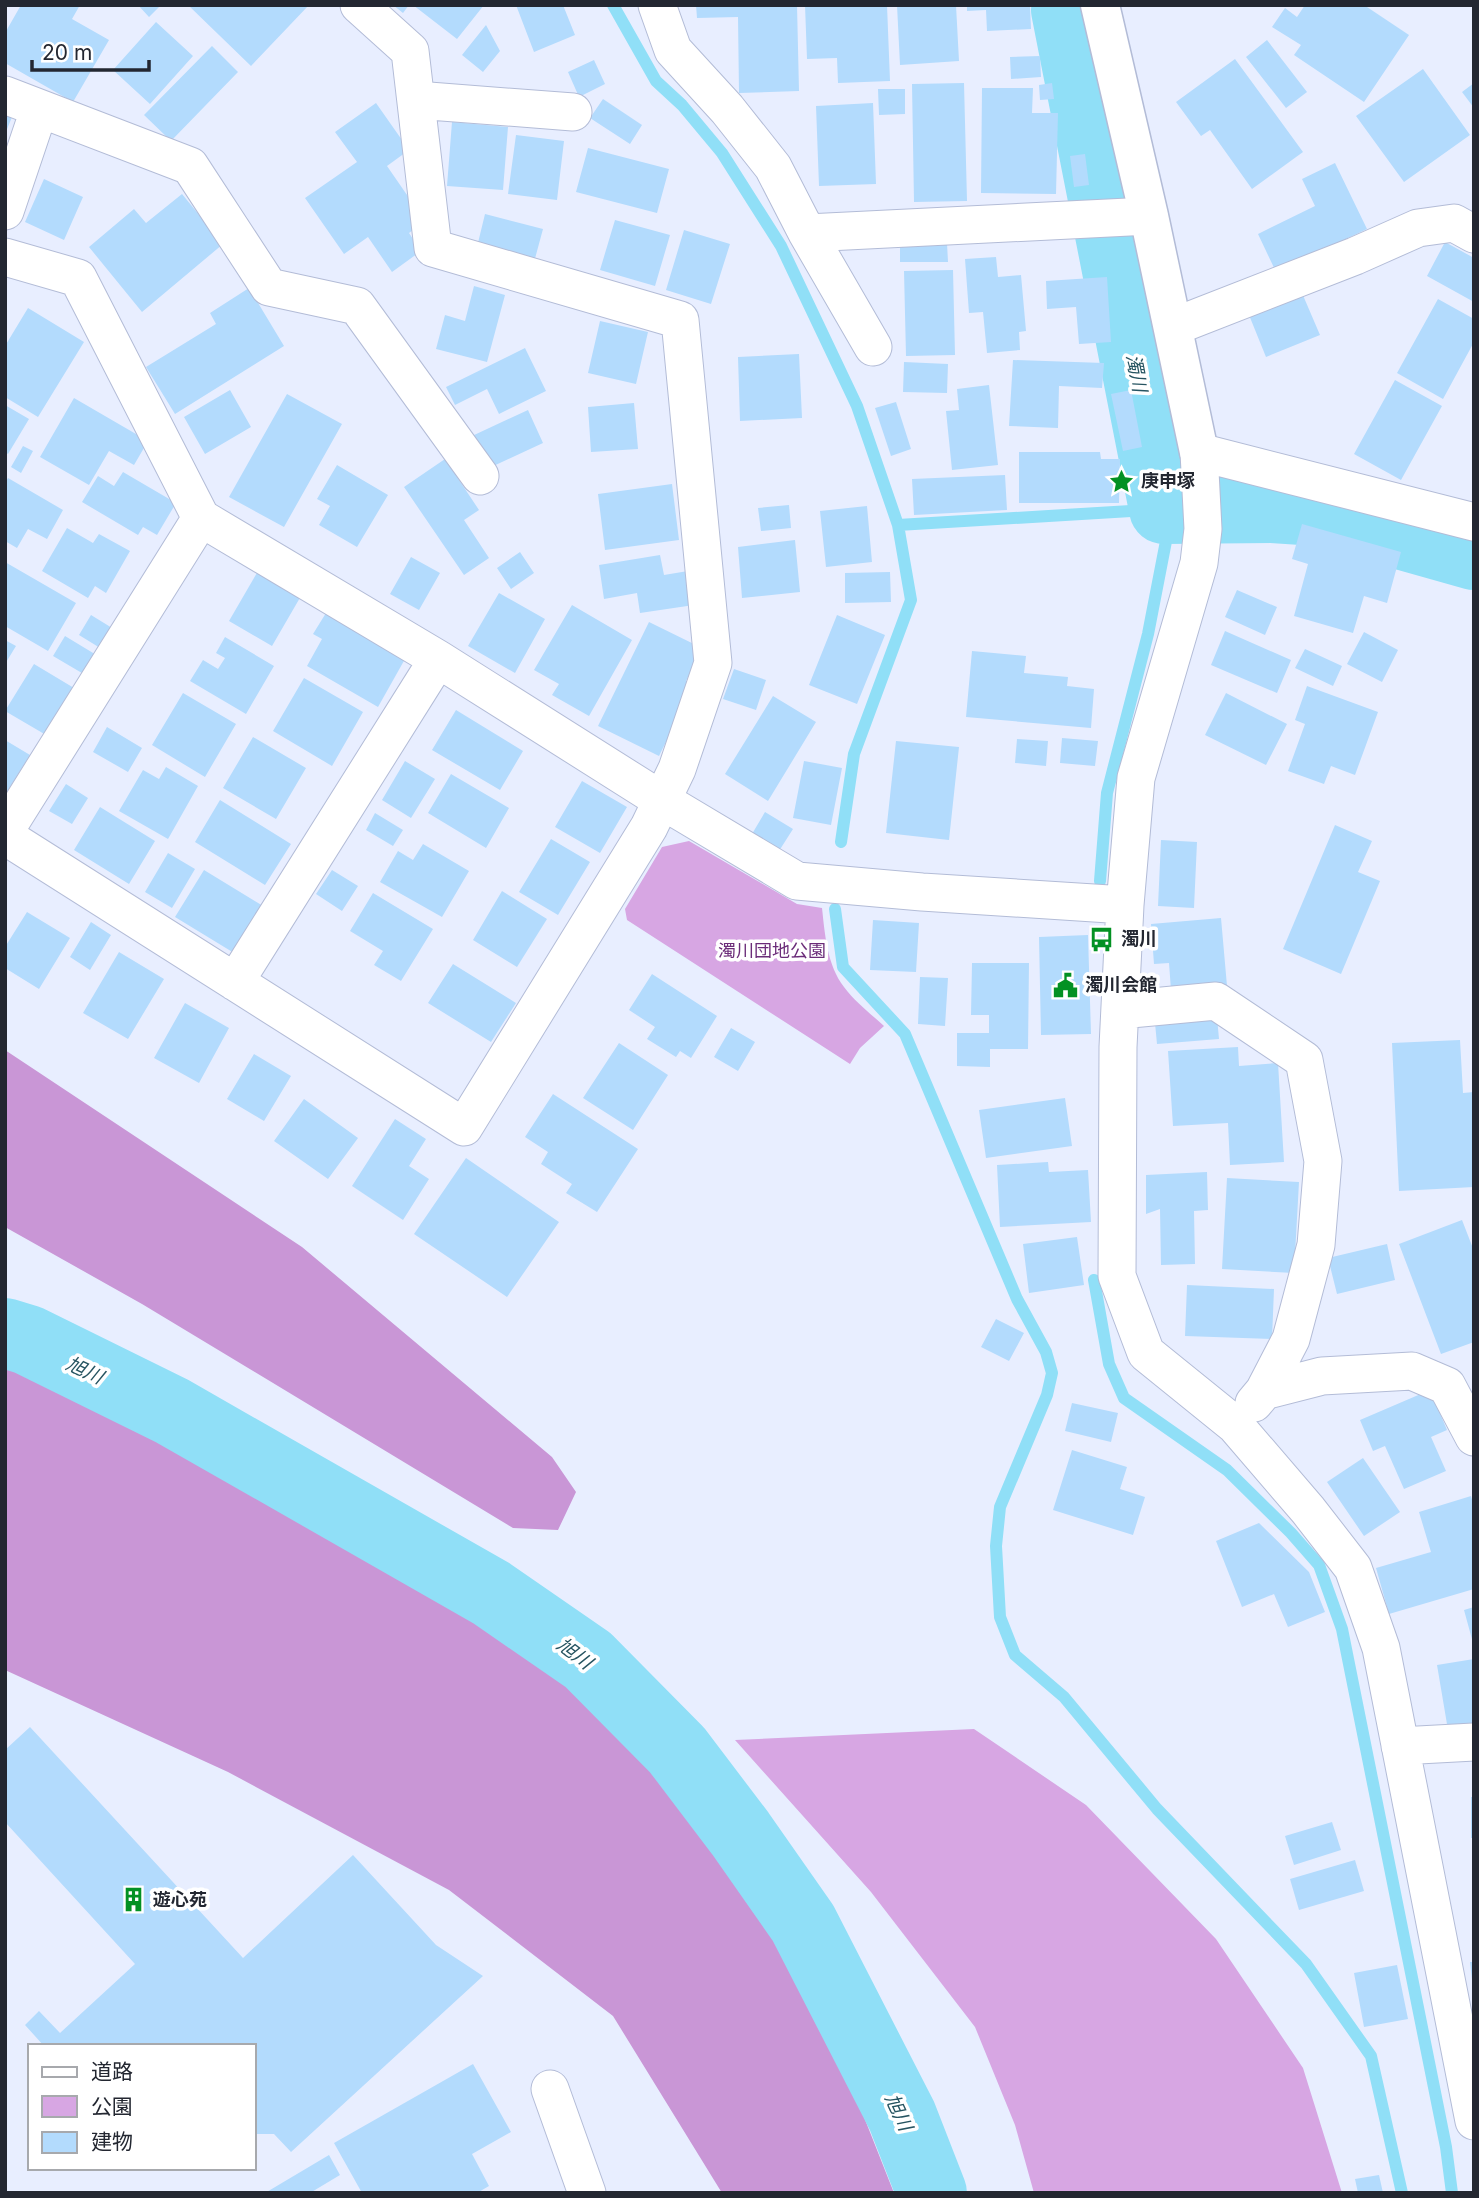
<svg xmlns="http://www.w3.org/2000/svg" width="1479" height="2198" font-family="Inter,'Noto Sans JP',sans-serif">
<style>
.green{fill:#d7a6e3}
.forest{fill:#c996d6}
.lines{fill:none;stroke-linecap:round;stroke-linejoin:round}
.stream{stroke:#90dff7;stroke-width:12}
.river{stroke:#90dff7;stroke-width:70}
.building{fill:#b3dbfd}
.street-casing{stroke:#b3bcd7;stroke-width:39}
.secondary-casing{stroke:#b3bcd7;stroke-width:41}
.street{stroke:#fff;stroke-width:37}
.secondary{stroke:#fff;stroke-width:38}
.labels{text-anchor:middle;stroke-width:7;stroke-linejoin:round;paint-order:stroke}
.poi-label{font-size:18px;font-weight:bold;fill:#232731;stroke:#fff;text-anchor:start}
.park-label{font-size:18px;fill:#6b2d79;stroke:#fff}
.water-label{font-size:19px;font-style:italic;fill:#265461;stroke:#fff}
</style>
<rect width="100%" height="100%" fill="#e8eeff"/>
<!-- green -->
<path class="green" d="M689 841 797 904 822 908C825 935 827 965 844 987 855 1002 871 1014 884 1026L860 1048 850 1064 627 920 625 909 662 847Z
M974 1729 1086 1805 1216 1939 1303 2068 1342 2193H1034L1015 2125 975 2027 871 1892 735 1740Z"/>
<!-- forest -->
<path class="forest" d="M5 1050 302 1247 552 1457 576 1492 558 1530 513 1528 142 1304 5 1227Z
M5 1365 88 1399 270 1494 505 1627 594 1688 776 1922 836 2046 894 2193H722L613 2016 449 1890 228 1772 5 1670Z"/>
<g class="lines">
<!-- stream -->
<path class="stream" d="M613 5 656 81 682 105 722 153 781 246 857 406 898 525 911 600 854 754 841 842
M898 525 1164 509 1167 536 1148 634 1107 793 1100 881
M835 909 843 967 905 1034 1017 1299 1046 1352 1052 1373 1047 1395 1000 1507 996 1546 1000 1617 1015 1655 1064 1697 1157 1809 1306 1964 1371 2056 1402 2193
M1094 1280 1109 1364 1124 1398 1227 1470 1291 1533 1319 1565 1342 1629 1446 2147 1452 2193"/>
<!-- river -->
<path class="river" d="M1066 10 1164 509 1272 508 1318 511 1474 555
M5 1333 28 1340 172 1411 491 1593 588 1660 677 1750 740 1833 803 1923 902 2116 932 2193"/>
</g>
<!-- building -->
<path class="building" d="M21 5H80L72 19 109 40 73 102 5 63V33Z
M138 5H161L149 17Z
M188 5H309L251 66Z
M393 5H409L403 13Z
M413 5H484L457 39Z
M516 5H563L575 35 534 52Z
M696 5H797L799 91 739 93 738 17 697 18Z
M805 5H887L890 81 838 83 837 58 807 59Z
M897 5H956L959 61 900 65Z
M967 5H1030L1031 29 987 31 986 10 967 11Z
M1305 5H1364L1409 35 1364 102 1294 55 1301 45 1272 27 1285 8 1297 17Z
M156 22 193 56 150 104 113 70Z
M486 25 500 51 483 72 462 55Z
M1267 40 1307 92 1286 108 1246 57Z
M212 46 238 72 171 141 144 115Z
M1040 56 1041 77 1011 79 1010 57Z
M1235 59 1303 152 1252 189 1210 130 1201 136 1176 102Z
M594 60 605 84 579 97 568 72Z
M1423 69 1470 135 1404 182 1356 116Z
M964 83 967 201 914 202 912 84Z
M1052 83 1054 99 1040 100 1039 85Z
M1474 83V108L1462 92Z
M982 88H1033L1032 113H1058L1056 194 981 193Z
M878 89H905V114L879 115Z
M603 99 642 125 630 144 590 118Z
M376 103 409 150 387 166 425 221 409 233 421 251 392 272 368 237 344 254 305 198 357 162 335 132Z
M873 103 876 184 819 186 816 106Z
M5 114 12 117 5 134Z
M452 122 508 127 503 190 447 186Z
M516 135 564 141 557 200 508 194Z
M588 148 669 169 657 213 576 192Z
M1085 154 1089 185 1074 187 1070 156Z
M1335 163 1367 229 1276 272 1258 234 1315 206 1302 179Z
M44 179 83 197 64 240 25 222Z
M182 194 223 244 142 312 89 247 134 209 146 223Z
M485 214 543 229 533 266 476 251Z
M615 220 670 235 655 286 600 270Z
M684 230 730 244 711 304 666 290Z
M1445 242 1474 258V302L1427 276Z
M947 243 948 262H900V244Z
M996 257 998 277 1021 275 1026 331 1019 332 1020 350 987 353 983 312 969 313 965 259Z
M953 270 955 355 906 356 904 271Z
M1107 277 1111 342 1079 344 1076 307 1047 309 1046 281Z
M474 286 505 295 487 362 436 349 445 315 465 321Z
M249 288 284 346 175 414 146 367 216 324 210 313Z
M1302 293 1320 335 1266 357 1249 315Z
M1438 299 1474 319V342L1443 399 1397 373Z
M28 308 84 342 38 417 5 397V346Z
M600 321 648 332 636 384 588 373Z
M525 348 546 391 499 414 487 389 455 405 446 387Z
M799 354 802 418 740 421 738 357Z
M1013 360 1104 363 1102 388 1059 386 1058 428 1009 426Z
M904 362 948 364 947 393 903 392Z
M1395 380 1442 406 1401 480 1354 454Z
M989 385 998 465 952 470 946 411 959 410 957 389Z
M230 390 251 427 205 454 184 417Z
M1131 390 1142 447 1123 451 1111 394Z
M287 394 342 424 284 527 229 497Z
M74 398 148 441 134 465 109 451 89 485 40 457Z
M896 402 911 449 891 456 875 408Z
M634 403 638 449 591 452 588 407Z
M5 405 29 419 8 454 5 452Z
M528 410 543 443 487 469 472 436Z
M23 446 33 451 21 473 11 467Z
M1019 452H1100L1101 459H1120L1119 503H1019Z
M445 459 479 510 464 520 489 558 464 575 404 487Z
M337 465 388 495 357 547 319 525 330 506 317 499Z
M123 472 176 503 157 535 143 527 138 535 82 502 98 476 114 486Z
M1005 475 1007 510 914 515 912 479Z
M8 478 63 510 47 539 28 529 17 548 5 541V483Z
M672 484 679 540 605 550 598 494Z
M789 505 791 528 761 531 758 508Z
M867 506 872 562 826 567 820 511Z
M1302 524 1401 552 1387 603 1364 596 1353 633 1294 616 1308 564 1292 559Z
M67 528 93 543 99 534 130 551 106 593 95 586 88 598 42 571Z
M795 540 800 592 742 598 738 547Z
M520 552 534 573 511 589 497 568Z
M660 555 664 575 688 571 694 605 640 613 637 593 604 599 599 565Z
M411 557 440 573 419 610 390 594Z
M5 562 76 603 48 651 5 626Z
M258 571 301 596 272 646 229 621Z
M890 572 891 602 845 603V573Z
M1237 590 1277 607 1265 635 1225 617Z
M499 593 545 619 515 673 468 646Z
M572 605 632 640 589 716 552 695 559 684 534 670Z
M326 613 405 659 378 707 307 666 322 639 313 634Z
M91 615 117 631 105 651 79 635Z
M837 615 885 635 857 704 809 685Z
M649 622 702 648 686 681 694 685 659 756 598 726Z
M1225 631 1291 660 1277 693 1211 665Z
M1364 632 1398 650 1382 682 1347 664Z
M65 636 98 656 87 676 53 656Z
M225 637 274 666 246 714 190 681 203 660 218 669 225 658 216 653Z
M5 640 16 646 5 664Z
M1305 649 1342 666 1333 686 1295 668Z
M972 651 1026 656 1024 673 1068 677 1067 686 1094 689 1091 728 966 717Z
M34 664 74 688 46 735 5 711Z
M734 669 766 680 756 710 723 699Z
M304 678 363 712 332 766 273 731Z
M1307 686 1378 712 1355 775 1331 766 1324 784 1288 771 1305 724 1295 720Z
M183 693 236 724 205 777 152 745Z
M1226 693 1287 724 1266 765 1205 735Z
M773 696 816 722 768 801 725 774Z
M456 710 523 751 500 790 432 750Z
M107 727 142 748 128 772 93 752Z
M253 737 306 768 276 819 223 788Z
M1062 738 1098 741 1095 766 1060 763Z
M1017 739 1048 741 1046 766 1015 763Z
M5 740 30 755 5 795Z
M896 741 959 747 949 840 886 833Z
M405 761 435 779 411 818 382 800Z
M804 761 842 768 831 825 793 818Z
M166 767 198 786 168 839 119 811 143 770 159 779Z
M451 774 509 808 486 848 428 813Z
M582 781 627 807 600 853 555 827Z
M66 784 88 798 72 824 49 811Z
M220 800 291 844 265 885 195 842Z
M100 807 155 841 129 884 74 850Z
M765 812 793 829 779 851 752 834Z
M375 813 403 830 393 846 366 830Z
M1335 825 1372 841 1358 872 1380 881 1341 974 1283 949Z
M551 839 590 862 558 915 519 892Z
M1161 840 1197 842 1194 908 1158 906Z
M423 844 469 871 442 917 380 882 398 851 413 860Z
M168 853 195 869 172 908 145 892Z
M204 870 268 909 239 956 175 917Z
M332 870 358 886 342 911 316 894Z
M502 891 547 919 517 967 473 940Z
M373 893 433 929 401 981 374 965 383 951 350 931Z
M27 912 70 938 39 989 5 968V947Z
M1221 918 1227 986 1171 990 1169 963 1154 964 1151 924Z
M873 920 919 923 916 972 870 970Z
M91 922 111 935 90 970 70 957Z
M1088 935 1091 1034 1041 1035 1039 937Z
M119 952 164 979 128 1039 83 1013Z
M972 963H1029L1028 1049H990V1067L957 1066V1033H989V1015H971Z
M453 964 516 1003 491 1042 428 1003Z
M652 974 717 1016 691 1058 680 1051 676 1057 647 1039 655 1027 629 1010Z
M920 977 948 978 945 1026 918 1024Z
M185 1003 229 1028 199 1083 154 1058Z
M1217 1017 1219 1039 1157 1044 1155 1023Z
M731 1028 755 1042 738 1071 714 1057Z
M1460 1040 1463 1093 1474 1092V1187L1399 1191 1392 1043Z
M619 1043 668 1075 633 1130 583 1098Z
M1238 1047 1239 1066 1278 1063 1284 1162 1230 1165 1228 1123 1173 1126 1168 1051Z
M254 1054 291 1076 264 1121 227 1099Z
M553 1094 638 1149 597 1212 566 1193 572 1184 541 1164 548 1152 525 1137Z
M1065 1098 1072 1146 986 1158 979 1110Z
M304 1099 358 1138 328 1179 274 1141Z
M395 1119 426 1139 409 1166 429 1179 403 1220 352 1186Z
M466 1158 559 1222 507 1297 414 1234Z
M1048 1162 1049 1172 1088 1170 1091 1222 1000 1227 997 1165Z
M1207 1172 1208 1210 1194 1211 1195 1264 1161 1265 1160 1209 1146 1214V1175Z
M1227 1178 1299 1182 1294 1273 1222 1269Z
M1462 1220 1474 1251V1342L1441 1354 1399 1244Z
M1077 1237 1084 1285 1029 1293 1023 1244Z
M1387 1244 1395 1280 1337 1294 1328 1258Z
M1187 1285 1274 1289 1272 1339 1185 1336Z
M996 1319 1024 1333 1009 1361 981 1347Z
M1430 1390 1447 1430 1431 1437 1446 1471 1404 1489 1385 1446 1373 1451 1360 1420Z
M1072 1403 1118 1413 1111 1442 1065 1431Z
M1072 1450 1127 1467 1120 1489 1145 1497 1133 1535 1053 1510Z
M1363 1458 1400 1512 1364 1536 1327 1482Z
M1471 1496 1474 1506V1589L1389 1614 1376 1568 1431 1552 1419 1512Z
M1259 1523 1309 1572 1325 1612 1288 1627 1274 1594 1242 1607 1216 1541Z
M1474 1607V1643H1473L1464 1610Z
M1474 1659V1725L1448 1730 1437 1665Z
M30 1727 243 1958 353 1855 436 1945 483 1976 291 2152 274 2134H254V2046H44L25 2025 39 2011 60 2033 135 1964 5 1822V1750Z
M1471 1797H1474V1838H1471Z
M1332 1822 1341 1850 1294 1865 1285 1836Z
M1355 1860 1364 1891 1299 1910 1290 1879Z
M1470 1962H1474V1980H1472Z
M1397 1965 1408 2019 1364 2027 1354 1973Z
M473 2064 511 2132 472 2154 489 2186 477 2193H362L334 2143Z
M329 2155 340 2175 310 2193H265Z
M1379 2175 1383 2193H1358L1355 2179Z"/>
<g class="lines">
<defs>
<path id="street" d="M657 5 673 50 727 109 773 167 807 233 873 347
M5 95 190 166 269 287 357 306 480 476
M416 100 573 112
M5 211 39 110
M807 233 1149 216
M5 257 78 278 201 518 438 659 663 801 797 881 922 892 1125 905
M1173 327 1355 256 1418 228 1454 223 1474 234
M1474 522 1199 452 1203 529 1199 563 1136 778 1125 905 1118 1047 1117 1276 1146 1353 1235 1425 1308 1510 1353 1568 1381 1648 1474 2121
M5 831 201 518
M5 836 464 1127 649 827 677 769 713 663 680 320 433 248 410 51 359 5
M235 982 438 659
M1120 1010 1216 1001 1304 1060 1323 1161 1316 1245 1291 1339 1264 1391
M1254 1403 1264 1391 1322 1376 1412 1371 1447 1386 1474 1437
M1400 1746 1474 1742
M550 2089 587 2193"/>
<path id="secondary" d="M1100 5 1149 216 1199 452"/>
</defs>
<!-- street casing -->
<use href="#street" class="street-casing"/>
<!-- secondary casing -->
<use href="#secondary" class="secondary-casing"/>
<!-- street -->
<use href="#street" class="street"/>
<!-- secondary -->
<use href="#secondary" class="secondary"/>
</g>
<!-- icons -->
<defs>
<symbol id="sight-bare" viewBox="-9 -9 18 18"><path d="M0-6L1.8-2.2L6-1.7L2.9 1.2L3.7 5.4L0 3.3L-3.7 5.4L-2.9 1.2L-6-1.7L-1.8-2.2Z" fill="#039123" stroke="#fff" stroke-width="2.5" paint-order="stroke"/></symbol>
<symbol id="bus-bare" viewBox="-9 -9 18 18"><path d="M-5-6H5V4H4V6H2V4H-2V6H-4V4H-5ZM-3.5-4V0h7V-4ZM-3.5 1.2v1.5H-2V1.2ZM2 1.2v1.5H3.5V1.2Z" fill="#039123" stroke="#fff" stroke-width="2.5" paint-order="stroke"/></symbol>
<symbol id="civic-bare" viewBox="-9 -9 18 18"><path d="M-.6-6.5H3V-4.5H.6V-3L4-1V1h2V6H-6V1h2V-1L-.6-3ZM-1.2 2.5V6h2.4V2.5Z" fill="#039123" stroke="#fff" stroke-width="2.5" paint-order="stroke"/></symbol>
<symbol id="building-bare" viewBox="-9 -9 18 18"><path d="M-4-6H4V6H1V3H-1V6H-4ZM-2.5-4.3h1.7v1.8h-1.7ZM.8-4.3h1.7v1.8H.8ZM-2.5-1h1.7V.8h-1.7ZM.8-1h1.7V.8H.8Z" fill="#039123" stroke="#fff" stroke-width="2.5" paint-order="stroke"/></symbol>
</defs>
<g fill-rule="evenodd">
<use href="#sight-bare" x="1104" y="464" width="35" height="35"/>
<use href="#bus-bare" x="1084" y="922" width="35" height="35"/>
<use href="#civic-bare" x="1048" y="968" width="35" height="35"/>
<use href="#building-bare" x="116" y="1882" width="35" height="35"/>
</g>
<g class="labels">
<!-- poi labels -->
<g class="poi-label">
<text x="1141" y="487">庚申塚</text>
<text x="1121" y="945">濁川</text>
<text x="1085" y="991">濁川会館</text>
<text x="153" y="1906">遊心苑</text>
</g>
<!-- park labels -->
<g class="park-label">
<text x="772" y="957">濁川団地公園</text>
</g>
<!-- water labels -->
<g class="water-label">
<text transform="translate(1137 373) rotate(79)" y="7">濁川</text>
<text transform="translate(85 1370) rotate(25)" y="7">旭川</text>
<text transform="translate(575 1653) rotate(37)" y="7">旭川</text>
<text transform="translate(899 2112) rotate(65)" y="7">旭川</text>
</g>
</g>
<!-- border -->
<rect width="1479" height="2198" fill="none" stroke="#232731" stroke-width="14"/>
<!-- legend -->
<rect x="28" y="2044" width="228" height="126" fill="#ffffff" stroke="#a7a9ad" stroke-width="2"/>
<rect x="42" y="2067" width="35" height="10" fill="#ffffff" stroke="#a7a9ad" stroke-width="2"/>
<text x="91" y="2079" font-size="21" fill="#232731">道路</text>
<rect x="42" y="2096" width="35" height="21" fill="#d7a6e3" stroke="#a7a9ad" stroke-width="2"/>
<text x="91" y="2114" font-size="21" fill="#232731">公園</text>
<rect x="42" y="2132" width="35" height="21" fill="#b3dbfd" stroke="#a7a9ad" stroke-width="2"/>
<text x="91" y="2149" font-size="21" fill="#232731">建物</text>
<!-- scale -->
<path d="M32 60v10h117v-10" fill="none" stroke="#232731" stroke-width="3.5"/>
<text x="42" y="60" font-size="21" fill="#232731" stroke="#ffffff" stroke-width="5" paint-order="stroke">20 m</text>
</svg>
